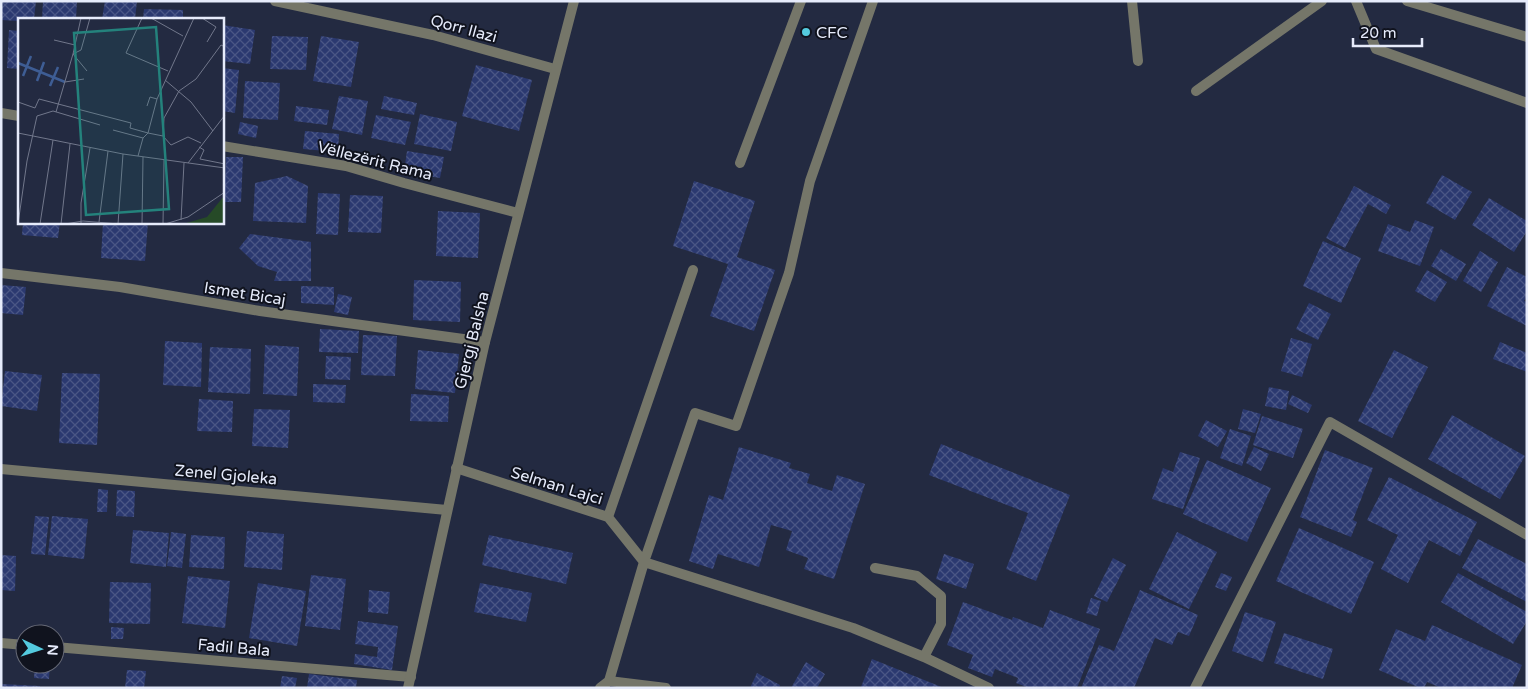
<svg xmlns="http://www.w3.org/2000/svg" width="1528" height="689" font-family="'Varela Round',sans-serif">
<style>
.building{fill:url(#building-cross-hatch)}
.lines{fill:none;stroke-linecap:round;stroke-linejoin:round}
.lane{stroke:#757669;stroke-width:10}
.street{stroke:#757669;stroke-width:10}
.poi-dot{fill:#54cade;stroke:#10131e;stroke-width:2}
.labels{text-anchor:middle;stroke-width:4;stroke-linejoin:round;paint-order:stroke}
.street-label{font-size:16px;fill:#e6ebfb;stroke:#10131e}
.poi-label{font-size:16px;fill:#e6ebfb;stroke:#10131e;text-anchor:start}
.inset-river{fill:none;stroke:#3e5d94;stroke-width:2.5}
.inset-road{fill:none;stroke:#71778b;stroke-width:1}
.view{fill:#24827c;fill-opacity:0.15;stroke:#24827c;stroke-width:2.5}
.inset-edge{fill:none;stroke:#e6ebfb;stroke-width:2.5}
</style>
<defs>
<pattern id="building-cross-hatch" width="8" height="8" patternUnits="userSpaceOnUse" patternTransform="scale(1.25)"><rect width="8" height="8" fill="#2b3970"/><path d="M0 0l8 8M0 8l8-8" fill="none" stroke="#4a5685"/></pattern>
</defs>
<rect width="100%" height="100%" fill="#232a41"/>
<!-- building -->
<path class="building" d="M1 1H36L34 19H19V21L1 20Z
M43 1H77L76 19H42Z
M105 1H137L135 19H102Z
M144 9 183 10V19H143Z
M222 25 255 30 250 64 222 61Z
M9 30 19 31V69L7 68Z
M272 36 308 37 306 70 270 69Z
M321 36 359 42 351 87 313 81Z
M476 65 532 80 519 131 462 116Z
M222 68 239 70 235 113 222 111Z
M245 81 280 83 278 120 243 118Z
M339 96 368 101 362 135 332 129Z
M384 96 417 103 414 115 381 109Z
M296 106 329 110 327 125 294 121Z
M420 114 457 122 451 151 414 144Z
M376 115 411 122 405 145 371 138Z
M240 122 258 126 256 138 238 134Z
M305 131 339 134 338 152 303 149Z
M407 151 444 157 440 178 404 172Z
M226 157H243L241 202H224Z
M1442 175 1472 192 1455 220 1426 203Z
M287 176 308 186 306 223 253 221 255 183Z
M694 181 755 201 737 257 775 270 754 331 710 316 728 264 673 246Z
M1354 186 1391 205 1386 214 1368 204 1345 248 1326 238Z
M318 193 340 194 338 235 316 234Z
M350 195 383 196 381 233 348 232Z
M1489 198 1527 221V231L1514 252 1472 225Z
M438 211 480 213 478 258 436 256Z
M1415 220 1434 227 1420 266 1378 251 1388 224 1410 232Z
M23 222H60L58 238 22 235Z
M103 222H148L145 261 101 258Z
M250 234 311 242V281H274L277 272 258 266 239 248Z
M1323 241 1361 258 1341 303 1303 286Z
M1441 249 1466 264 1456 281 1431 266Z
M1480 251 1498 262 1481 292 1463 281Z
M1507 267 1527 277V296L1524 301 1527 302V326L1487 306Z
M1427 270 1447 282 1435 302 1415 291Z
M414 280 461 282 460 322 413 320Z
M1 285 26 287 23 315 1 313Z
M301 286 334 287V305L301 303Z
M338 294 352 297 348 315 334 312Z
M1309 303 1331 314 1318 340 1296 329Z
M320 329 359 331 358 353 319 352Z
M363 335 397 336 395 376 361 375Z
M1291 338 1312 344 1302 377 1281 371Z
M165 341 202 343 201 387 163 385Z
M1500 342 1527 353V372L1493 359Z
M265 345 299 347 297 396 263 394Z
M210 347 251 349 250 394 208 392Z
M418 350 459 354 455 393 415 389Z
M1394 350 1428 367 1392 438 1358 421Z
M326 356 351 357 350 380 325 379Z
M5 371 42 375 37 411 1 406Z
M62 373 100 374 97 445 59 443Z
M313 384 346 385 345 403 313 402Z
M1269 387 1289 391 1286 410 1265 406Z
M411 394 449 396 448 422 410 421Z
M1292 395 1312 405 1308 413 1288 404Z
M199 399 233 401 232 432 197 431Z
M254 409 290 410 288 448 252 446Z
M1243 409 1261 414 1255 433 1238 429Z
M1452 415 1525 456 1500 499 1428 459Z
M1262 416 1303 429 1293 458 1253 445Z
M1206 420 1227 431 1218 447 1198 436Z
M1230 429 1251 436 1242 466 1220 458Z
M941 444 1070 495 1036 581 1006 569 1028 513 929 475Z
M739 447 791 463 789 468 810 474 807 483 832 491 837 475 865 484 834 579 804 569 808 558 786 550 792 531 771 525 759 567 718 554 713 569 689 561 709 495 723 500Z
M1254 447 1269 454 1261 471 1246 463Z
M1325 450 1373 468 1353 520 1357 522 1351 537 1300 517Z
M1180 452 1200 458 1183 509 1152 499 1163 468 1173 472Z
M1207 460 1271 488 1247 542 1183 514Z
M1389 477 1477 522 1460 556 1429 540 1408 583 1381 569 1398 535 1367 520Z
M98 489 108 490 107 512H97Z
M117 490 135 491 134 517 116 516Z
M35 516 49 517 45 555 31 554Z
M52 516 88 519 84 559 48 555Z
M1299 528 1374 562 1351 614 1276 581Z
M133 530 169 533 166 567 130 563Z
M247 531 284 534 282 570 244 567Z
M171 532 186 534 182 568 167 566Z
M1177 532 1217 552 1189 609 1149 589Z
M191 535 225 537 224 569 189 567Z
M489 535 573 553 566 584 482 565Z
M1478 539 1527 564V602L1462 568Z
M944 554 974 564 966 589 936 579Z
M1 555 16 556 15 591 1 590Z
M1113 558 1126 565 1107 602 1094 596Z
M1221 573 1232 577 1226 591 1215 587Z
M1458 573 1527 612V621L1513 644 1441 602Z
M311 575 346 579 340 630 305 626Z
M188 576 230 581 225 628 182 623Z
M110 582 151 583 150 624 109 623Z
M258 583 306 591 297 646 249 638Z
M480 583 532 593 526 622 474 612Z
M369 590 390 592 388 614 368 612Z
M1140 590 1198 615 1189 636 1178 632 1172 645 1155 638 1134 688H1081L1099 645 1114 651Z
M1091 598 1101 601 1097 616 1086 613Z
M963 602 1012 620 1013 617 1043 628 1050 610 1100 629 1077 688H1029L1016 683 1018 678 995 669 992 677 968 668 973 655 947 645Z
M1245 612 1276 622 1263 662 1232 651Z
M358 621 398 626 392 670 354 664 355 654 377 657 378 647 355 644Z
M1432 625 1522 665 1512 688H1441L1427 682 1424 688H1420L1379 670 1396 629 1425 641Z
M111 627 124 628 123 639H111Z
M1284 633 1333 649 1323 679 1274 663Z
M872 659 944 688 861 687Z
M806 662 825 674 817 688H791Z
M35 664H50L49 679 34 678Z
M127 670 146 671 144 688H125Z
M757 673 780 685 779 688H750Z
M309 674 357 680 356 688H307Z
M282 676 297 678 295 688H280Z
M1 684 40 686V688H1Z"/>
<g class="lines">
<!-- lane -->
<path class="lane" d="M275 1 433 35 555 69
M873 1 810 181 789 273 736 426 695 413 644 562 853 628 924 657 989 688
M1132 1 1138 61
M1356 1 1376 49 1527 103
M1407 1 1527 37
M1196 91 1322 1
M1 113 19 116
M222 146 346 166 404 183 518 213
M740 163 801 1
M1 273 120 287 260 311 485 342
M456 468 608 517 644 562 609 681 600 688
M1 469 447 510
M608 517 693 270
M875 568 917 576 941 596V624L924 657
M1 643 25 645
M55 647 411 677
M609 681 666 688
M1195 688 1330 422 1527 535"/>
<!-- street -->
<path class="street" d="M408 688 485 342 574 1"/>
</g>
<!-- markers -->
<circle class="poi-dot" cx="806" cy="32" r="5"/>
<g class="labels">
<!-- street labels -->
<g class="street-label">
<text transform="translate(464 28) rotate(15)" y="6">Qorr Ilazi</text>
<text transform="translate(375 160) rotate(14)" y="6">Vëllezërit Rama</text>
<text transform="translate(245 293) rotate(9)" y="6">Ismet Bicaj</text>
<text transform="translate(471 340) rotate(-76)" y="6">Gjergj Balsha</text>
<text transform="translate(226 474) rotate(5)" y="6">Zenel Gjoleka</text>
<text transform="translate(557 485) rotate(17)" y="6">Selman Lajci</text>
<text transform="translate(234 647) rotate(5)" y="6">Fadil Bala</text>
</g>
<!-- poi labels -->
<g class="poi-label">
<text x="816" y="38">CFC</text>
</g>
</g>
<!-- overview -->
<g transform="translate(18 18)">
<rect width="206" height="206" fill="#232a41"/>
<path d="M206 178V206H165L189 199Z" fill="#264a27"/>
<path class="inset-river" d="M0 45 47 64M5 58 13 38M19 63 26 44M32 68 40 49"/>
<path class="inset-road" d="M63 0 55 36 69 53M124 0 108 35 150 53M133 0 165 18M184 0 198 9 189 24M36 22 57 27M147 62 173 84 195 113M47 64 66 61M0 84 17 90 21 81 113 105 112 110 130 115 139 81 176 0M129 88 132 79 139 81M38 94 55 36 63 32 72 0M95 112 125 120M0 115 105 136 207 150M145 118 146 100 161 73 178 61 203 27 207 29M181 129 186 132 182 141 207 146M120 138 125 120 130 115 145 118 153 127 170 119 183 125M170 145 207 97M163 202 166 145M81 204 90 133M0 206 9 143 19 98 35 93 82 107M22 206 35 122M43 206 52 126M47 206 65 203 101 206M63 206V185L72 130M100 206 105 136M124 206 125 139M145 206 146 142M147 206 170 199 207 174"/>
<path class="view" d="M138 9 151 191 68 197 56 15Z"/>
<rect width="206" height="206" class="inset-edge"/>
</g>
<!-- border -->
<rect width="1528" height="689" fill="none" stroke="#e6ebfb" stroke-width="5"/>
<!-- north arrow -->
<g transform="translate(40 649) rotate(94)"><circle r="24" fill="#10131e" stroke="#666976"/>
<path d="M0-4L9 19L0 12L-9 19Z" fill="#54cade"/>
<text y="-8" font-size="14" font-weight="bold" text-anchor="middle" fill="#e6ebfb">N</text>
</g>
<!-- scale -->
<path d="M1353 38v8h69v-8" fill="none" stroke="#e6ebfb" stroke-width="2.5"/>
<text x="1360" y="38" font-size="15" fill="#e6ebfb" stroke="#10131e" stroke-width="4" paint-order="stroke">20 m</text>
</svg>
